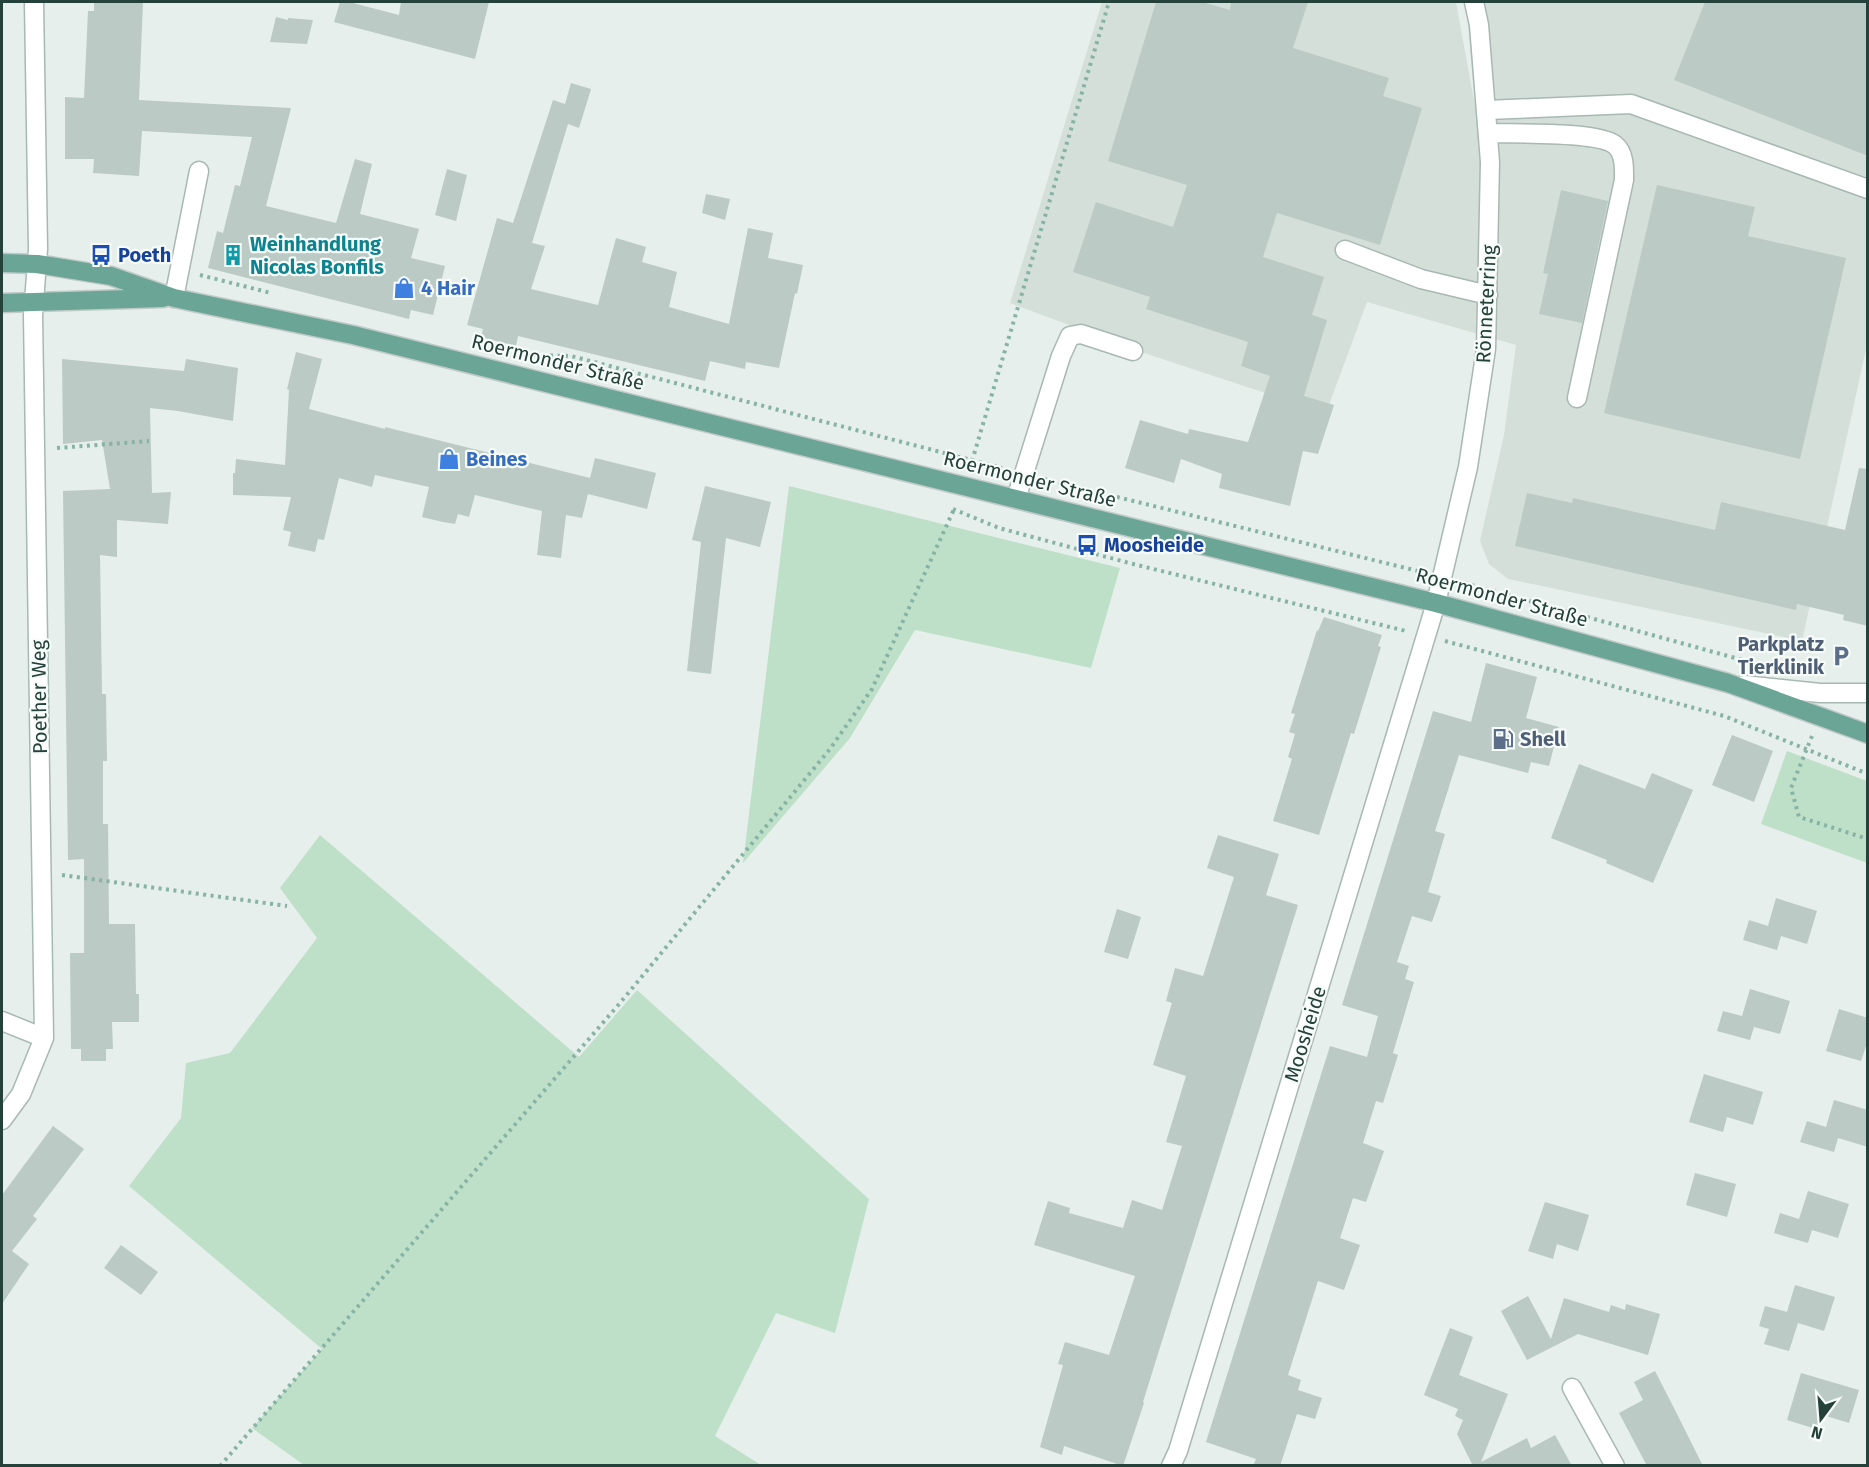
<svg xmlns="http://www.w3.org/2000/svg" width="1869" height="1467" font-family="'Fira Sans',sans-serif">
<style>
.built{fill:#d4dfda}
.green{fill:#bfe0c8}
.building{fill:#bbcac4}
.lines{fill:none;stroke-linecap:round;stroke-linejoin:round}
.minor-casing{stroke:#a8b8b2;stroke-width:21}
.major-casing{stroke:#c2cac8;stroke-width:21}
.path{stroke:#86b3a5;stroke-width:4;stroke-dasharray:3 4.5;stroke-linecap:butt}
.minor{stroke:#fff;stroke-width:18}
.major{stroke:#6aa596;stroke-width:18}
.labels{text-anchor:middle;stroke-width:4.5;stroke-linejoin:round;paint-order:stroke}
.culture-label{font-size:20px;font-weight:bold;fill:#0d838f;stroke:#f7fbf9;text-anchor:start}
.transit-label{font-size:20px;font-weight:bold;fill:#164399;stroke:#f7fbf9;text-anchor:start}
.shop-label{font-size:20px;font-weight:bold;fill:#366cbe;stroke:#f7fbf9;text-anchor:start}
.street-label{font-size:20px;fill:#24423a;stroke:#f7fbf9}
.service-label{font-size:20px;font-weight:bold;fill:#4e5e75;stroke:#f7fbf9;text-anchor:end}
</style>
<rect width="100%" height="100%" fill="#e6efeb"/>
<!-- built -->
<path class="built" d="M1102 2H1456L1475 106 1466 2H1867V345L1802 641 1508 579 1489 564 1480 541 1504 435 1516 345 1367 302 1326 413 1147 354 1010 303Z"/>
<!-- green -->
<path class="green" d="M789 486 1120 568 1091 668 915 630 850 738 743 863Z
M1787 751 1867 781V863L1761 824Z
M320 835 579 1057 637 990 869 1199 835 1333 776 1313 715 1436 761 1465H304L252 1428 322 1349 129 1186 181 1118 186 1063 230 1053 317 938 280 888Z"/>
<!-- building -->
<path class="building" d="M94 2H143L139 100 291 108 266 206 336 223 355 159 372 164 360 214 419 229 411 258 445 266 433 315 411 310 409 319 208 268 217 231 223 233 235 185 240 186 252 137 142 131 139 176 93 173 94 159H65V97L84 98 88 11H94Z
M340 2H349L399 15 401 2H489L475 59 334 22Z
M1156 2H1202L1230 10 1231 2H1308L1293 48 1389 78 1383 96 1422 108 1380 245 1277 213 1263 257 1324 277 1312 315 1327 320 1304 396 1334 405 1318 454 1303 451 1290 506 1219 488 1222 474 1181 459 1174 483 1125 468 1140 420 1188 434 1189 429 1248 442 1270 376 1241 366 1248 342 1146 309 1150 297 1073 272 1096 202 1173 227 1187 185 1108 161Z
M1705 2H1868V156L1674 80Z
M276 17 288 20V18L313 20 307 44 270 42Z
M571 83 591 89 579 128 568 124 532 243 545 246 531 289 598 305 616 238 646 247 642 262 677 272 669 307 729 324 748 228 773 233 768 258 803 265 797 294 795 293 779 368 746 362 745 369 710 361 705 381 518 336 516 346 481 337 483 329 467 325 497 218 513 223 553 100 565 104Z
M447 169 467 175 456 221 435 215Z
M1657 185 1755 207 1748 236 1846 258 1800 459 1604 413Z
M1561 190 1608 201 1582 323 1539 314 1548 274 1543 273Z
M706 194 730 199 725 220 702 213Z
M296 352 322 359 309 409 385 429V427L590 478 595 458 656 473 647 509 588 494 582 518 566 515 561 558 537 555 542 511 475 495 469 517 458 514 455 524 443 522 422 517 429 487 375 475 372 487 339 478 324 540 318 539 315 552 288 546 291 532 283 530 291 497 233 495V473H235L236 459 285 465 289 390 287 389Z
M62 359 184 371 186 359 238 368 233 421 178 411 150 408 152 493 171 492 168 524 117 520V557L100 555 102 694H106L107 761H103V824H108L109 924H135L136 994H139V1022H112L113 1049H106V1061H81V1049H71L70 953H84V859L68 860 63 491 110 489 102 440 63 444Z
M1859 468 1868 469V626L1843 620 1844 615 1797 604 1796 610 1515 546 1527 493 1572 503 1573 498 1715 530 1721 502 1845 530Z
M705 486 771 502 760 547 726 538 711 674 687 671 701 542 692 540Z
M1324 617 1382 635 1378 646 1381 647 1354 734 1351 733 1319 835 1273 821 1292 759 1288 757 1295 734 1289 732 1295 714 1291 713 1317 630 1318 631Z
M1486 663 1537 677 1526 718 1559 727 1549 766 1531 762 1528 773 1459 755 1435 831 1445 834 1428 892 1441 896 1432 922 1412 916 1397 962 1409 966 1405 979 1414 982 1393 1053 1398 1055 1383 1103 1376 1101 1363 1143 1384 1151 1366 1202 1353 1198 1340 1238 1360 1245 1344 1290 1318 1281 1288 1375 1301 1380 1298 1390 1322 1398 1315 1419 1297 1414 1280 1466H1253L1256 1459 1206 1442 1330 1046 1367 1057 1378 1016 1342 1005 1433 711 1471 722Z
M1732 735 1773 751 1754 802 1712 785Z
M1579 764 1645 789 1652 773 1693 790 1653 883 1606 863 1607 860 1551 838Z
M1218 835 1279 854 1266 895 1298 905 1143 1402 1144 1403 1123 1466 1064 1446 1062 1455 1040 1447 1063 1365 1058 1364 1065 1342 1109 1355 1135 1276 1034 1245 1048 1201 1070 1208 1069 1213 1123 1228 1132 1200 1162 1210 1182 1146 1166 1142 1186 1076 1153 1065 1172 1003 1166 1001 1175 968 1203 976 1234 877 1207 868Z
M1776 898 1817 911 1807 944 1781 936 1777 950 1743 940 1749 920 1768 926Z
M1117 909 1141 917 1128 959 1104 952Z
M1750 989 1790 1001 1780 1034 1754 1027 1750 1040 1717 1031 1723 1011 1742 1016Z
M1839 1009 1868 1018V1040L1861 1061 1826 1051Z
M1704 1074 1763 1092 1753 1125 1727 1117 1723 1132 1689 1122Z
M1834 1100 1868 1110V1147L1838 1138 1834 1152 1800 1142 1807 1121 1826 1127Z
M53 1126 84 1149 33 1216 37 1219 12 1251 29 1264 2 1304V1195Z
M1695 1173 1736 1184 1727 1217 1686 1205Z
M1808 1191 1849 1204 1838 1238 1812 1230 1808 1243 1774 1233 1780 1213 1799 1219Z
M1545 1202 1589 1215 1578 1251 1557 1244 1553 1259 1528 1251Z
M121 1245 158 1272 141 1295 104 1268Z
M1795 1285 1835 1297 1824 1331 1798 1323 1789 1351 1764 1344 1769 1329 1759 1326 1765 1306 1787 1312Z
M1528 1296 1551 1339 1564 1298 1609 1312 1611 1305 1625 1310 1626 1304 1660 1314 1648 1355 1578 1334 1527 1360 1501 1311Z
M1450 1328 1473 1337 1459 1375 1508 1394 1481 1462 1527 1438 1531 1448 1555 1435 1572 1466H1473L1457 1434 1463 1420 1455 1416 1458 1409 1424 1395Z
M1655 1371 1677 1414 1703 1466H1647L1619 1413 1643 1400 1634 1382Z
M1801 1373 1859 1390 1849 1423 1823 1415 1819 1430 1787 1420Z"/>
<g class="lines">
<defs>
<path id="minor" d="M1487 110 1631 104 1868 189
M1489 133C1513 134 1598 131 1615 145 1625 153 1624 169 1624 180L1577 398
M1345 250 1421 279 1488 295
M174 298 199 171
M1016 499 1061 356 1070 336 1081 334 1133 351
M1744 685 1820 693H1868
M2 1021 44 1038
M2 1120 21 1094 44 1038 33 315 38 249 34 2
M1572 1388 1615 1466
M1171 1466 1178 1451 1436 603 1468 467 1486 349 1490 162 1479 25 1474 2"/>
<path id="major" d="M2 263 37 264 111 276 174 298 353 335 1436 603 1728 683 1868 734
M2 303 163 298"/>
</defs>
<!-- minor casing -->
<use href="#minor" class="minor-casing"/>
<!-- major casing -->
<use href="#major" class="major-casing"/>
<!-- path -->
<path class="path" d="M200 275 271 293
M535 355 571 356 1002 468
M57 448 149 441
M972 461 1109 2
M1044 479 1422 572
M953 509 999 528 1133 564 1406 631
M1464 583 1746 661
M1445 641 1724 716 1868 774
M1812 736 1791 788 1799 817 1868 839
M62 875 287 906
M220 1466 620 1003 830 749 872 689 955 507"/>
<!-- minor -->
<use href="#minor" class="minor"/>
<!-- major -->
<use href="#major" class="major"/>
</g>
<!-- icons -->
<defs>
<symbol id="bus-bare" viewBox="-9 -9 18 18"><path d="M-5-6H5V4H4V6H2V4H-2V6H-4V4H-5ZM-3.5-4V0h7V-4ZM-3.5 1.2v1.5H-2V1.2ZM2 1.2v1.5H3.5V1.2Z" fill="#1a4fb4" stroke="#f7fbf9" stroke-width="2.5" paint-order="stroke"/></symbol>
<symbol id="building-bare" viewBox="-9 -9 18 18"><path d="M-4-6H4V6H1V3H-1V6H-4ZM-2.5-4.3h1.7v1.8h-1.7ZM.8-4.3h1.7v1.8H.8ZM-2.5-1h1.7V.8h-1.7ZM.8-1h1.7V.8H.8Z" fill="#0f9aa8" stroke="#f7fbf9" stroke-width="2.5" paint-order="stroke"/></symbol>
<symbol id="shop-bare" viewBox="-9 -9 18 18"><path d="M-5-2.5h2.3a2.7 3.5 0 0 1 5.4 0H5L5.5 6h-11ZM-1.5-2.5h3a1.5 2.3 0 0 0-3 0Z" fill="#3f7fe0" stroke="#f7fbf9" stroke-width="2.5" paint-order="stroke"/></symbol>
<symbol id="parking-bare" viewBox="-9 -9 18 18"><path d="M-3.5-5.5H1a3.5 3.5 0 0 1 0 7H-1V5.5H-3.5ZM-1-3.4V-.6H.8a1.4 1.4 0 0 0 0-2.8Z" fill="#5c6f8a" stroke="#f7fbf9" stroke-width="2.5" paint-order="stroke"/></symbol>
<symbol id="fuel-bare" viewBox="-9 -9 18 18"><path d="M-5.5-6h7V0h2V4h1.3V-2.5L3-4.5l.8-.8L6-3V5H2.5V1h-1V6h-7ZM-4.2-4.7v3.2H.2V-4.7Z" fill="#5c6f8a" stroke="#f7fbf9" stroke-width="2.5" paint-order="stroke"/></symbol>
</defs>
<g fill-rule="evenodd">
<use href="#bus-bare" x="86" y="240" width="30" height="30"/>
<use href="#building-bare" x="218" y="240" width="30" height="30"/>
<use href="#shop-bare" x="389" y="273" width="30" height="30"/>
<use href="#shop-bare" x="434" y="444" width="30" height="30"/>
<use href="#bus-bare" x="1072" y="530" width="30" height="30"/>
<use href="#parking-bare" x="1826" y="641" width="30" height="30"/>
<use href="#fuel-bare" x="1488" y="724" width="30" height="30"/>
</g>
<g class="labels">
<!-- culture labels -->
<g class="culture-label">
<text x="250" y="251">Weinhandlung<tspan x="250" dy="23">Nicolas Bonfils</tspan></text>
</g>
<!-- transit labels -->
<g class="transit-label">
<text x="118" y="262">Poeth</text>
<text x="1104" y="552">Moosheide</text>
</g>
<!-- shop labels -->
<g class="shop-label">
<text x="421" y="295">4 Hair</text>
<text x="466" y="466">Beines</text>
</g>
<!-- street labels -->
<g class="street-label">
<text transform="translate(1486 304) rotate(-87)" y="7">Rönneterring</text>
<text transform="translate(558 362) rotate(14)" y="7">Roermonder Straße</text>
<text transform="translate(1030 479) rotate(14)" y="7">Roermonder Straße</text>
<text transform="translate(1502 597) rotate(15)" y="7">Roermonder Straße</text>
<text transform="translate(39 697) rotate(-91)" y="7">Poether Weg</text>
<text transform="translate(1305 1034) rotate(-73)" y="7">Moosheide</text>
</g>
<!-- service labels -->
<g class="service-label">
<text x="1824" y="651">Parkplatz<tspan x="1824" dy="23">Tierklinik</tspan></text>
<text x="1520" y="746" text-anchor="start">Shell</text>
</g>
</g>
<!-- border -->
<rect width="1869" height="1467" fill="none" stroke="#24423a" stroke-width="6"/>
<!-- north arrow -->
<g transform="translate(1821 1419) rotate(196)" stroke="#f7fbf9" stroke-width="4.5" paint-order="stroke">
<path d="M0-4.5L10 22L0 15L-10 22Z" fill="#24423a"/>
<text y="-9" font-size="16" font-weight="bold" text-anchor="middle" fill="#24423a">N</text>
</g>
</svg>
